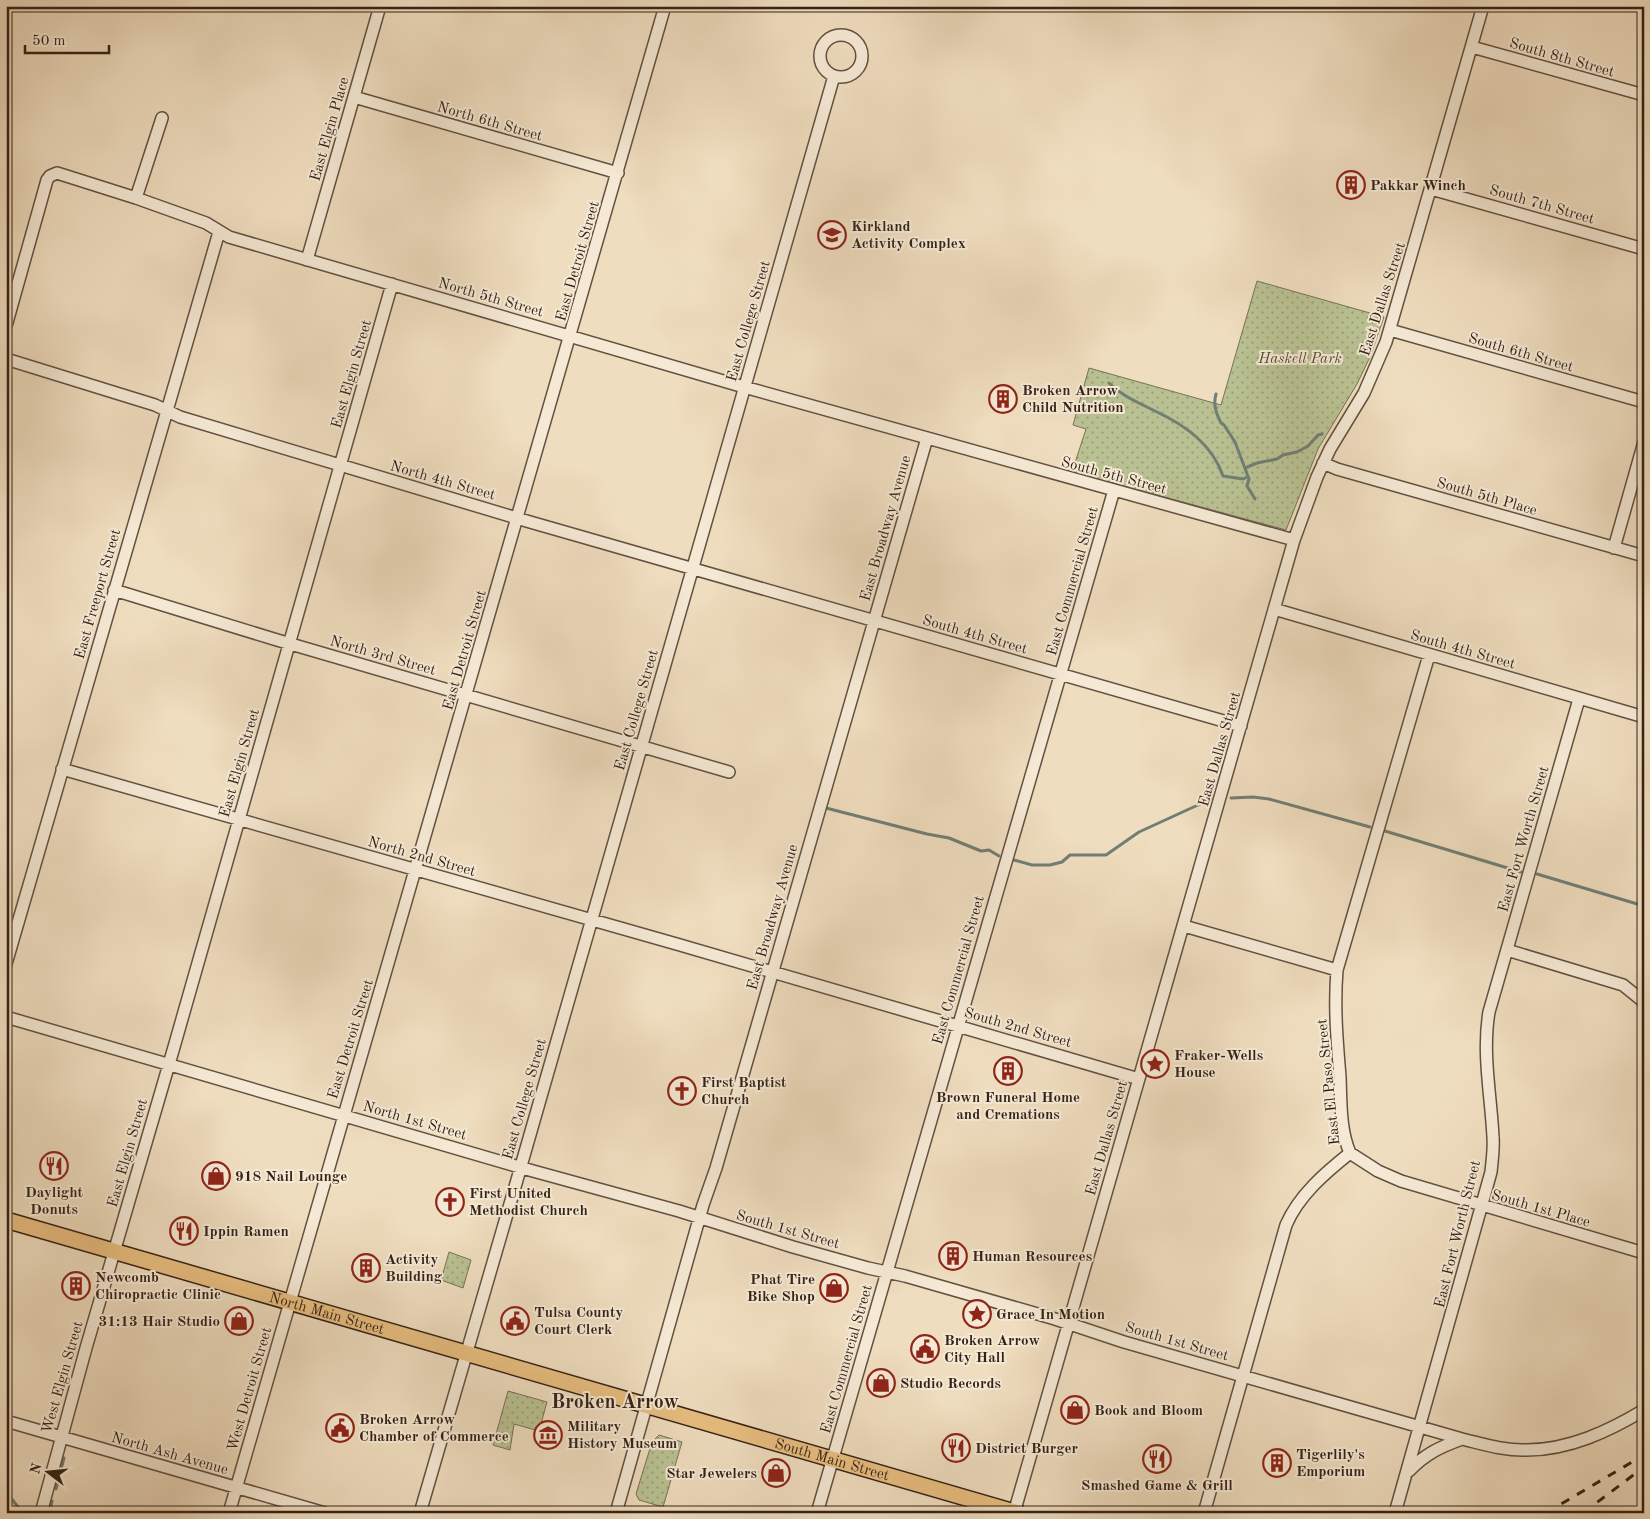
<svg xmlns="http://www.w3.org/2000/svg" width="1650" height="1519" font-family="'Old Standard TT',serif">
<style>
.park{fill:url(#park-dots);stroke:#767254}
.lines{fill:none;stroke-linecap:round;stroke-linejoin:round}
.stream{stroke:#717e74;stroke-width:3}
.minor-casing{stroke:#635140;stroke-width:14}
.major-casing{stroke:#342216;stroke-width:18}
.minor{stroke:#f5e9d5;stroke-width:11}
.major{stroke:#e8be80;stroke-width:15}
.rail{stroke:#342216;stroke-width:3;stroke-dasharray:9 9;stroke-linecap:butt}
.labels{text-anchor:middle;stroke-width:4;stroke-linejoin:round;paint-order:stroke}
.street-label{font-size:15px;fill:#342216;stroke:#f5e9d5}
.poi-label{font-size:15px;font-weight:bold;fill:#342216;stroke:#f5e9d5;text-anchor:start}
.park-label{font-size:15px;font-style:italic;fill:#554a35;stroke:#f5e9d5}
.district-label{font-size:20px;font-weight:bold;fill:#342216;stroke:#f5e9d5}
</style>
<defs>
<pattern id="park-dots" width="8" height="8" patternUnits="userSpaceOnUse" patternTransform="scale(1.25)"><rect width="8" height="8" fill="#b9c192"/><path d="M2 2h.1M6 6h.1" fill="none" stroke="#979c76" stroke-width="1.8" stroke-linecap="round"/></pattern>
</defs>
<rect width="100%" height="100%" fill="#efddbf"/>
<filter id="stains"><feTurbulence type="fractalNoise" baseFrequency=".004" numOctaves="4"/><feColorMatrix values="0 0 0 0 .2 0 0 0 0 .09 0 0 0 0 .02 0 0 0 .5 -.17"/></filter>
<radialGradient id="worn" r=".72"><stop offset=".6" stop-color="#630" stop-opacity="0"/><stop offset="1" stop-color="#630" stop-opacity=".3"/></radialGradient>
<!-- park -->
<path class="park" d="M1257 281 1384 317 1370 357 1357 384 1318 449 1286 530 1072 472 1086 429 1073 425 1089 368 1221 405Z
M449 1252 471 1260 463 1288 441 1280Z
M508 1391 547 1402 539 1431 514 1424 510 1450 493 1445Z
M659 1435 682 1442 663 1507 639 1500 636 1494 652 1442Z"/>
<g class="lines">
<!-- stream -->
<path class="stream" d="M1109 383C1122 396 1139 403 1155 411 1185 425 1212 444 1223 476L1243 479 1247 477
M1216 394C1213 405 1216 413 1221 423L1224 425 1235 442 1249 479 1247 486 1255 499
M1245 468 1257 463 1277 459 1283 455 1297 452 1308 446 1318 435 1322 434
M1231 798 1253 797 1269 799 1370 827
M826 808 927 834 949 838 981 851 989 850 999 856
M1385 831 1521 872
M1014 860 1032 865H1050L1062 862 1070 855H1106L1139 832 1211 799
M1537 874 1644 906
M56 1489 64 1458
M6 1492 23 1513
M50 1513 52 1501"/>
<defs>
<path id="minor" d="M820 56a21 21 0 1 1 42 0a21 21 0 1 1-42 0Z
M1472 47 1644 95
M354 97 618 173
M1431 189 1644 249
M136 198 162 118
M307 260 380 6
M6 326 47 180 50 176 57 173 136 198 206 223 229 237 744 387 1294 540
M1390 330 1644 402
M6 359 155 405 180 417 530 522 1241 726
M1323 463 1337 469 1644 556
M1614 548 1644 442
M114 590 277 640 729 772
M1274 609 1644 717
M62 769 680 945 1139 1079
M1184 926 1337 970
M1507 950 1623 985 1644 1002
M6 964 219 232
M6 1017 533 1171 679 1211 793 1247 868 1268 905 1276 1055 1319 1124 1342 1462 1439C1483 1444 1505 1451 1527 1450 1569 1450 1609 1431 1644 1410
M1350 1153 1378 1171 1401 1181 1644 1253
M6 1421 325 1513
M1409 1471C1425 1454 1440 1447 1462 1439
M41 1513 86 1348 174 1047 392 284
M229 1513C373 1010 523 509 665 6
M420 1513 517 1180 834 76
M616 1513 703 1205 716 1168 927 438
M817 1513 1114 490
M1014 1513 1294 540 1317 477 1330 449 1364 393 1386 342 1483 6
M1204 1513 1286 1225C1299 1195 1325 1173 1350 1153 1340 1130 1341 1102 1340 1077 1337 1041 1334 1006 1337 970L1429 655
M1395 1513 1491 1172C1492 1161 1494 1149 1493 1137 1491 1096 1482 1053 1489 1012L1579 699"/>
<g id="major">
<path id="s1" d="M6 1220 1018 1513"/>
</g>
</defs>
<!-- minor casing -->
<use href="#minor" class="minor-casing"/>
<!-- major casing -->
<use href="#major" class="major-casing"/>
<!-- minor -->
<use href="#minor" class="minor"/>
<!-- major -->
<use href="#major" class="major"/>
<!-- rail -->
<path class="rail" d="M1546 1513 1644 1455
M1583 1513 1644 1467"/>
</g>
<!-- icons -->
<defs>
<symbol id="building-ring" viewBox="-11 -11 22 22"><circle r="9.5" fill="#f5e9d5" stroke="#8f2418" stroke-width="1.5"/><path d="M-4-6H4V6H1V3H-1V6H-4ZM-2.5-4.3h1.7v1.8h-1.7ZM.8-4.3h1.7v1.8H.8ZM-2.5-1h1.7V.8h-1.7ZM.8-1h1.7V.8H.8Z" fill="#8f2418"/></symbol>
<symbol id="school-ring" viewBox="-11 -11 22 22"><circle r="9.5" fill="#f5e9d5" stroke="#8f2418" stroke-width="1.5"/><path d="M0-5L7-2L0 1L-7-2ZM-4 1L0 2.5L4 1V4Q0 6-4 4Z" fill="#8f2418"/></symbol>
<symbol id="sight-ring" viewBox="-11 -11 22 22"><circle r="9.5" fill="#f5e9d5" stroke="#8f2418" stroke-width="1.5"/><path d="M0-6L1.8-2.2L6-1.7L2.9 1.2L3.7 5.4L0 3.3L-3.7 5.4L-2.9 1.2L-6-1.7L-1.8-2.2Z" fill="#8f2418"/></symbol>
<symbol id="church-ring" viewBox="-11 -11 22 22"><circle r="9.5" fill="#f5e9d5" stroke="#8f2418" stroke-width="1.5"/><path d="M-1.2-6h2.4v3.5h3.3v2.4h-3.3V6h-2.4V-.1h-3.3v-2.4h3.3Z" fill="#8f2418"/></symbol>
<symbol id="restaurant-ring" viewBox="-11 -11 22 22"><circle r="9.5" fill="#f5e9d5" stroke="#8f2418" stroke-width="1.5"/><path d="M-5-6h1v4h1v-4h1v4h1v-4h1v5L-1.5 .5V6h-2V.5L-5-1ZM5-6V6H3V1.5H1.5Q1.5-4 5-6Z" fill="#8f2418"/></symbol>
<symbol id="shop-ring" viewBox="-11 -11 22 22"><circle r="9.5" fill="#f5e9d5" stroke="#8f2418" stroke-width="1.5"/><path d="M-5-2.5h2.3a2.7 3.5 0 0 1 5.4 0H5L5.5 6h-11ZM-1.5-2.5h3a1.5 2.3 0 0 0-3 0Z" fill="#8f2418"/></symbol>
<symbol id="civic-ring" viewBox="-11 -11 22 22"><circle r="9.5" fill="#f5e9d5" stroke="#8f2418" stroke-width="1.5"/><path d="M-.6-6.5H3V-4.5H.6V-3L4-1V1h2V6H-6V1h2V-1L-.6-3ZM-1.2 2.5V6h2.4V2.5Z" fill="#8f2418"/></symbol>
<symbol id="museum-ring" viewBox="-11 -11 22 22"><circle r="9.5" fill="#f5e9d5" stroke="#8f2418" stroke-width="1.5"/><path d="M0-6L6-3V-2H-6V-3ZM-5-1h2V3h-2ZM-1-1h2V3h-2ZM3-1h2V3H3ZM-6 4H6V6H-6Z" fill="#8f2418"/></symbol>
</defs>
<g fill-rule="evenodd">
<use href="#building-ring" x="1335" y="169" width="32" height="32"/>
<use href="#school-ring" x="816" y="219" width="32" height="32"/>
<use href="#building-ring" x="987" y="383" width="32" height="32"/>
<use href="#sight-ring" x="1139" y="1048" width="32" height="32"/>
<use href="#building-ring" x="992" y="1055" width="32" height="32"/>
<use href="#church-ring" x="666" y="1075" width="32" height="32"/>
<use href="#restaurant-ring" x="38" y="1150" width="32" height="32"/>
<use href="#shop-ring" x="200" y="1160" width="32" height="32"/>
<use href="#church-ring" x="434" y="1186" width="32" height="32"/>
<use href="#restaurant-ring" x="168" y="1215" width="32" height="32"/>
<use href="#building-ring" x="937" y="1240" width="32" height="32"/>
<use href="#building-ring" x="350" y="1252" width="32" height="32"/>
<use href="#building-ring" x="60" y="1270" width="32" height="32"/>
<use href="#shop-ring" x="818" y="1272" width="32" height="32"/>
<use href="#sight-ring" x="961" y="1298" width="32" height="32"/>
<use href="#shop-ring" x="223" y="1305" width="32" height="32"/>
<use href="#civic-ring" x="499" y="1305" width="32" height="32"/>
<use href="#civic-ring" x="909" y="1333" width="32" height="32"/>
<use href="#shop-ring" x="865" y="1367" width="32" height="32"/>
<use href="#shop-ring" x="1059" y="1394" width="32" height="32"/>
<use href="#civic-ring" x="324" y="1412" width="32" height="32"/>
<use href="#museum-ring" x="532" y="1419" width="32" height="32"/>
<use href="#restaurant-ring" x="940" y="1432" width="32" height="32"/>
<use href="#restaurant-ring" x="1141" y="1443" width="32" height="32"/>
<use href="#building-ring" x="1261" y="1447" width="32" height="32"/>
<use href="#shop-ring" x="760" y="1457" width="32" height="32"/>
</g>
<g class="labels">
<!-- street labels -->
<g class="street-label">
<text transform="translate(1562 57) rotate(16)" y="5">South 8th Street</text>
<text transform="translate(490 121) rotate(16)" y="5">North 6th Street</text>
<text transform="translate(329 129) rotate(-74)" y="5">East Elgin Place</text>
<text transform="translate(1542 204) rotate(16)" y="5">South 7th Street</text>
<text transform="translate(577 261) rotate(-74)" y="5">East Detroit Street</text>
<text transform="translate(491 297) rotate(16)" y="5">North 5th Street</text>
<text transform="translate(1382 299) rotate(-72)" y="5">East Dallas Street</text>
<text transform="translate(748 321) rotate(-74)" y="5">East College Street</text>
<text transform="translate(1521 352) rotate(16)" y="5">South 6th Street</text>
<text transform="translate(351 374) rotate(-74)" y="5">East Elgin Street</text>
<text transform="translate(1114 475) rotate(15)" y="5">South 5th Street</text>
<text transform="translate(443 480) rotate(16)" y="5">North 4th Street</text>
<text transform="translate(1487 496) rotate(16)" y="5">South 5th Place</text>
<text transform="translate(885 528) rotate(-74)" y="5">East Broadway Avenue</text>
<text transform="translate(1072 581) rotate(-74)" y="5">East Commercial Street</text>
<text transform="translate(97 594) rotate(-74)" y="5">East Freeport Street</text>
<text transform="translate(975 634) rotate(16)" y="5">South 4th Street</text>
<text transform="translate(1463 649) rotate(16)" y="5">South 4th Street</text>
<text transform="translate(464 650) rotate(-74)" y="5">East Detroit Street</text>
<text transform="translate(383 655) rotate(16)" y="5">North 3rd Street</text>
<text transform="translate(636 710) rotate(-74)" y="5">East College Street</text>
<text transform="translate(1219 749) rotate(-74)" y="5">East Dallas Street</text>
<text transform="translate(239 763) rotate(-74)" y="5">East Elgin Street</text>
<text transform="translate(1523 839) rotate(-74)" y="5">East Fort Worth Street</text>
<text transform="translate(422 856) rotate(16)" y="5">North 2nd Street</text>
<text transform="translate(772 917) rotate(-74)" y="5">East Broadway Avenue</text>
<text transform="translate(958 970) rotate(-74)" y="5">East Commercial Street</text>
<text transform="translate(1018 1027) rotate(16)" y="5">South 2nd Street</text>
<text transform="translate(350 1039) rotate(-73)" y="5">East Detroit Street</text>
<text transform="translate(1328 1082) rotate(-96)" y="5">East El Paso Street</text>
<text transform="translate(524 1099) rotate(-74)" y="5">East College Street</text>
<text transform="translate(415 1120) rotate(16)" y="5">North 1st Street</text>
<text transform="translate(1106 1138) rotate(-74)" y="5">East Dallas Street</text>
<text transform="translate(127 1153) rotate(-74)" y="5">East Elgin Street</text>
<text transform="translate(1541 1208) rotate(16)" y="5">South 1st Place</text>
<text transform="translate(788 1229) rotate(16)" y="5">South 1st Street</text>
<text transform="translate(1457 1234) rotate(-76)" y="5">East Fort Worth Street</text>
<text dy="5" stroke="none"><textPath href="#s1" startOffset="334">North Main Street</textPath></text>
<text transform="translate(1177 1341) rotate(16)" y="5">South 1st Street</text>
<text transform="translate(846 1359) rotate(-74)" y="5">East Commercial Street</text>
<text transform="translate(62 1377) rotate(-74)" y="5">West Elgin Street</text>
<text transform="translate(249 1389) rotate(-74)" y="5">West Detroit Street</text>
<text transform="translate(170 1453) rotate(16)" y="5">North Ash Avenue</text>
<text dy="5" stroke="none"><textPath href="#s1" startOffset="860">South Main Street</textPath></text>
</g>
<!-- poi labels -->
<g class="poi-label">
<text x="1370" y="190">Pakkar Winch</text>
<text x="851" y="231">Kirkland<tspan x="851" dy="17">Activity Complex</tspan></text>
<text x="1022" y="395">Broken Arrow<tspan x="1022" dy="17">Child Nutrition</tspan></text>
<text x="1174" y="1060">Fraker-Wells<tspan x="1174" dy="17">House</tspan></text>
<text x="701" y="1087">First Baptist<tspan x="701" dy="17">Church</tspan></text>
<text x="1008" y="1102" text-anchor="middle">Brown Funeral Home<tspan x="1008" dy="17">and Cremations</tspan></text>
<text x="235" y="1181">918 Nail Lounge</text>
<text x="54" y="1197" text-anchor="middle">Daylight<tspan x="54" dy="17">Donuts</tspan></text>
<text x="469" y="1198">First United<tspan x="469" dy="17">Methodist Church</tspan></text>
<text x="203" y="1236">Ippin Ramen</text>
<text x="972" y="1261">Human Resources</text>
<text x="385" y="1264">Activity<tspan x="385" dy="17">Building</tspan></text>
<text x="95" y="1282">Newcomb<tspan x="95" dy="17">Chiropractic Clinic</tspan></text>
<text x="815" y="1284" text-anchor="end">Phat Tire<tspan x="815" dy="17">Bike Shop</tspan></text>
<text x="534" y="1317">Tulsa County<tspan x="534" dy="17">Court Clerk</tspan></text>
<text x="996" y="1319">Grace In Motion</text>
<text x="220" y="1326" text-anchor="end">31:13 Hair Studio</text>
<text x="944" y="1345">Broken Arrow<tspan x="944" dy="17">City Hall</tspan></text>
<text x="900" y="1388">Studio Records</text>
<text x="1094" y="1415">Book and Bloom</text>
<text x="359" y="1424">Broken Arrow<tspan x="359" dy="17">Chamber of Commerce</tspan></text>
<text x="567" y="1431">Military<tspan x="567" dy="17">History Museum</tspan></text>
<text x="975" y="1453">District Burger</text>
<text x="1296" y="1459">Tigerlily's<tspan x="1296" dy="17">Emporium</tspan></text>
<text x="757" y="1478" text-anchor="end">Star Jewelers</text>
<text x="1157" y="1490" text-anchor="middle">Smashed Game &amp; Grill</text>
</g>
<!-- park labels -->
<g class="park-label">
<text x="1300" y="363">Haskell Park</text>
</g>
<!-- district labels -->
<g class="district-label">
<text x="615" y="1408">Broken Arrow</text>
</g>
</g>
<!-- margin -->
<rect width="1650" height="1519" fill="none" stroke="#efddbf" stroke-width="25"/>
<rect x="8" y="8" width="1635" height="1504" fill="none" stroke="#342216" stroke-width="2.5"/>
<rect x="12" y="12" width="1625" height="1494" fill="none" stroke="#342216"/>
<!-- north arrow -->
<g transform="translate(48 1472) rotate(286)" stroke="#f5e9d5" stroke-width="4" paint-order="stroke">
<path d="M0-4L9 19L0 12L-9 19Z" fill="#342216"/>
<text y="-8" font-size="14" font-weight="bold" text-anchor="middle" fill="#342216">N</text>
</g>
<!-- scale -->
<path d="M25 45v8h84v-8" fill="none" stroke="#342216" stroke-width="2.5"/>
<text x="32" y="45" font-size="15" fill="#342216" stroke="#f5e9d5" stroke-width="4" paint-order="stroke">50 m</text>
<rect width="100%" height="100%" filter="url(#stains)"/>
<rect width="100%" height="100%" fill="url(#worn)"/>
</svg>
